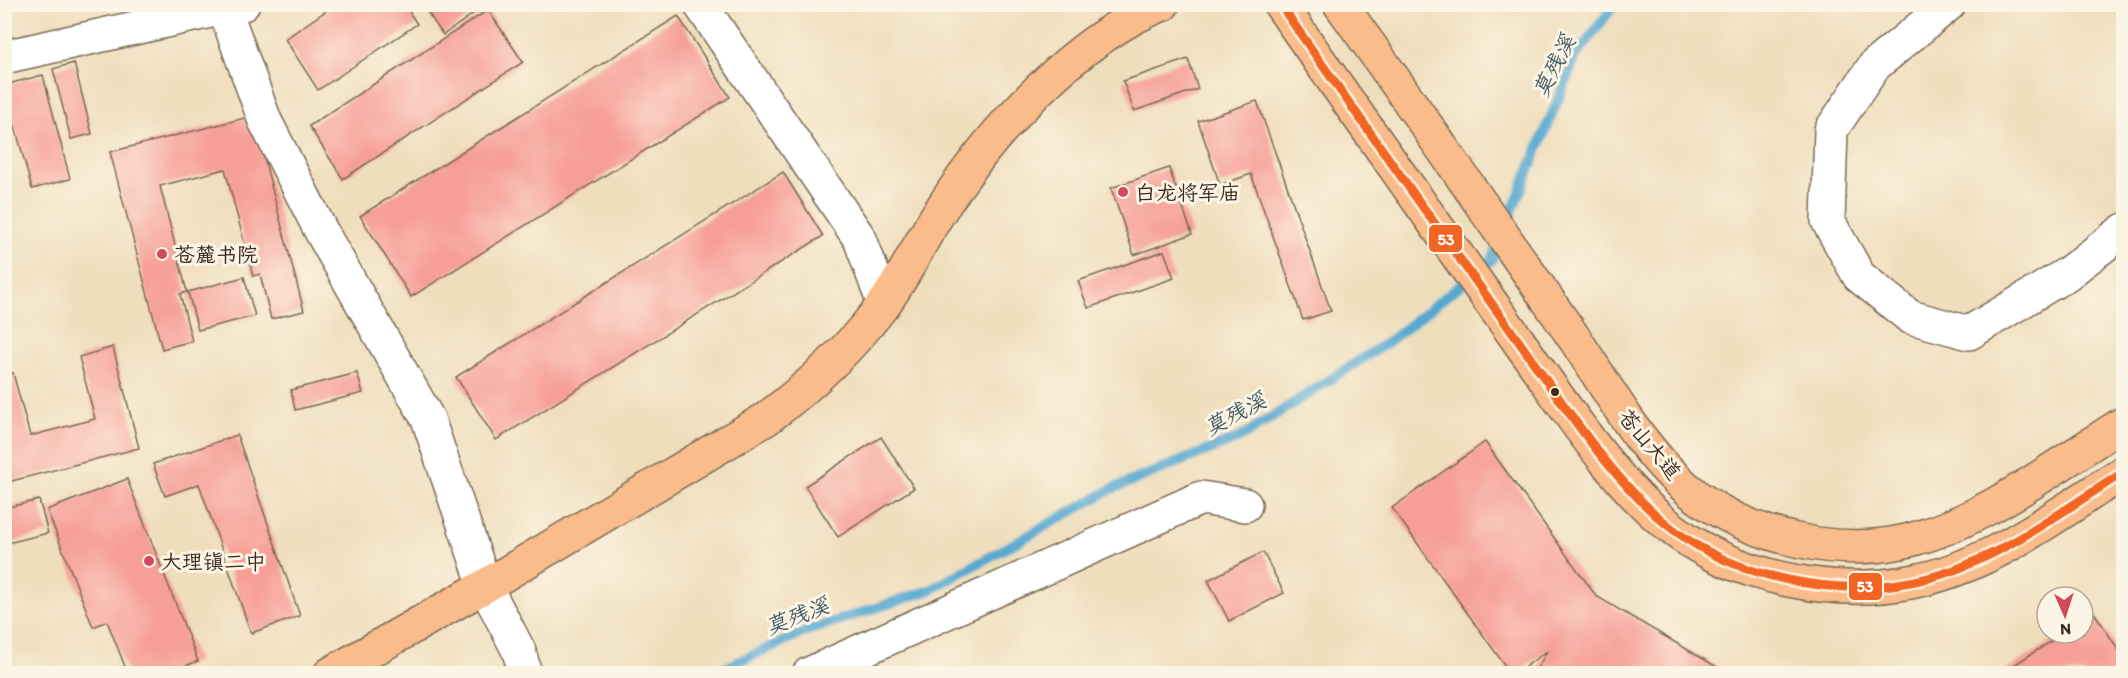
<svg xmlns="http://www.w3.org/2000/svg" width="2128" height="678" font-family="Itim,'LXGW WenKai TC',sans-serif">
	<rect width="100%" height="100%" fill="#fcf5e5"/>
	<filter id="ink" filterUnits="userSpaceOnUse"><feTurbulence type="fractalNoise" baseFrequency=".0167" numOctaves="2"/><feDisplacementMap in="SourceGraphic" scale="12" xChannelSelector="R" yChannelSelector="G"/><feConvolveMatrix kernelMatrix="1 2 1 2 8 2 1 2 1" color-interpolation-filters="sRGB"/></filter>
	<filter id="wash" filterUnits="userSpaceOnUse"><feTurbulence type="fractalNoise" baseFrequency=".008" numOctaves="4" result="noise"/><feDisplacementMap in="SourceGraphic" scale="24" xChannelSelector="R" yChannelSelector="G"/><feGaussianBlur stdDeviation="1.35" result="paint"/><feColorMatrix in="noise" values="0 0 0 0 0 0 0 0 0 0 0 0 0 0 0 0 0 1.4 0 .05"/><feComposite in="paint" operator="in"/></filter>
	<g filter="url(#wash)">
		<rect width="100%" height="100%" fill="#efdebc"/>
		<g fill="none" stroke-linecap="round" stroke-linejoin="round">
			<polyline stroke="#54a8d0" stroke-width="10" points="711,674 809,630 930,590 1112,489 1241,437 1388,342 1492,260 1576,56 1615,4"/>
		</g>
		<g id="blocks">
			<g fill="#f69f96">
				<polygon points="336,4 404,4 417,24 318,90 285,39"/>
				<polygon points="422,4 487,4 443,35"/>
				<polygon points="488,10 523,62 343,179 309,126"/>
				<polygon points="678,16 730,97 411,297 360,216"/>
				<polygon points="1188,59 1198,89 1134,111 1123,81"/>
				<polygon points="74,63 92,134 71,139 53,69"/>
				<polygon points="43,75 70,179 32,189 15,126 4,128 4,85"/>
				<polygon points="1257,101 1331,311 1303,320 1251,174 1220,185 1198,121"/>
				<polygon points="253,116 304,311 271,319 260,274 253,276 225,169 160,186 187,292 180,294 192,341 162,349 110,152"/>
				<polygon points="1169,168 1192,234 1134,255 1111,188"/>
				<polygon points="783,172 823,236 496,440 456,377"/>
				<polygon points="1164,251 1174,278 1088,308 1078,281"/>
				<polygon points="244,277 255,316 198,330 188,292"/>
				<polygon points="113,347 139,448 4,483 4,375 13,373 30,436 95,419 79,357"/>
				<polygon points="357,373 363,393 295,410 291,390"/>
				<polygon points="237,435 300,616 251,633 199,484 165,496 153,464"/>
				<polygon points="881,437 914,488 838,537 805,486"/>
				<polygon points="1485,442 1596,596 1729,674 1534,674 1547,651 1515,674 1511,674 1392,508"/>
				<polygon points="127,479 198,661 165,674 128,674 107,621 93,627 47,510"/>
				<polygon points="39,500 48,533 4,544 4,508"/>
				<polygon points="1263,552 1284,593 1229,621 1208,580"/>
				<polygon points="2095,614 2124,658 2124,674 2000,674 2064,633 2083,633 2083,621"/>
			</g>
		</g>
	</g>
	<g filter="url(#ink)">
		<use href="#blocks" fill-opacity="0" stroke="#7a6955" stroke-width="1.5"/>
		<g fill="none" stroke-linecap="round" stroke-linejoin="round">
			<g stroke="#7a6955" stroke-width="36">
				<g id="minor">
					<polyline points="700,4 860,239 884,304"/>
					<polyline points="1949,4 1875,65 1831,130 1828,221 1859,276 1910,317 1969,333 2067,274 2124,230"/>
					<polyline points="225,10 265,121 321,231 428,419 485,586 519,651 525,674"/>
					<polyline points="4,57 243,4"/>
					<polyline points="809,674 1201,498 1245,505"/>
				</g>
			</g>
			<g stroke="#7a6955" stroke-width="36">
				<g id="major">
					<path d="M1280,4C1358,117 1438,228 1517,339C1560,399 1615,486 1674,530C1737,578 1833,597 1910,582C1989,568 2057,514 2124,472"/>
					<path d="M1340,4C1419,113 1494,223 1570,332C1609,388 1643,457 1699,498C1756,538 1838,557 1906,541C1984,522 2056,465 2124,423"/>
					<path d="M330,674L485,586L766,419C810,386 850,349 883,305C906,275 921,239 942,208C992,131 1076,38 1163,4"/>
				</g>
			</g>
			<use href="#minor" stroke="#fff" stroke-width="33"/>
			<use href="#major" stroke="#f9bc8a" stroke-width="33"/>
			<g stroke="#fcf5e5" stroke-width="14">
				<path id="bus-1" d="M1280,4C1358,117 1438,228 1517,339C1560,399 1615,486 1674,530C1737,578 1833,597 1910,582C1989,568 2057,514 2124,472"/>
			</g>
			<use href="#bus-1" stroke="#f26522" stroke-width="9"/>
		</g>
	</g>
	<g fill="#d1495b" stroke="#fcf5e5" stroke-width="2">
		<circle cx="1123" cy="192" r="6"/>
		<circle cx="162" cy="254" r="6"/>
		<circle cx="149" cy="561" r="6"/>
	</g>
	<circle fill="#3b2a1e" stroke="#fcf5e5" stroke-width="2" cx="1555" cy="392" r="5"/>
	<g text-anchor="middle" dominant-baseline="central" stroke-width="6" stroke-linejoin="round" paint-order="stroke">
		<g font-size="21" fill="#3b2a1e" stroke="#fcf5e5" text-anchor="start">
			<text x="1135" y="192">白龙将军庙</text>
			<text x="174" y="254">苍麓书院</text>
			<text x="161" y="561">大理镇二中</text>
		</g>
		<g font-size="21" fill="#3b2a1e" stroke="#fcf5e5">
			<text transform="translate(1650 444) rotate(50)">苍山大道</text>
		</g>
		<g font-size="22" font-style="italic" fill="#455c65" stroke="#fcf5e5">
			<text transform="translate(1554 66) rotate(-63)">莫残溪</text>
			<text transform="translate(1235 414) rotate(-28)">莫残溪</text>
			<text transform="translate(797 616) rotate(-21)">莫残溪</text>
		</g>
	</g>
	<g stroke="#fcf5e5" stroke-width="2">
		<rect x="1428" y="224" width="35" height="29" rx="6" fill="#f26522"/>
		<rect x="1848" y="572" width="35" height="29" rx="6" fill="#f26522"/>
	</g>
	<g font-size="16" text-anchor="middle" font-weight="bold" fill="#fff">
		<text x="1446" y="245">53</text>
		<text x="1865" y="592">53</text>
	</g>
	<rect width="2128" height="678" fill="none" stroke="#fcf5e5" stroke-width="24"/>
	<g transform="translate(2065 615) rotate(177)"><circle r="28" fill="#fcf5e5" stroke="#afa495" stroke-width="1.5"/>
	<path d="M0-4.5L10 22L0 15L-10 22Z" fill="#d1495b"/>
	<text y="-9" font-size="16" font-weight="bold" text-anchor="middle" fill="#3b2a1e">N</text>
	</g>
</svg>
